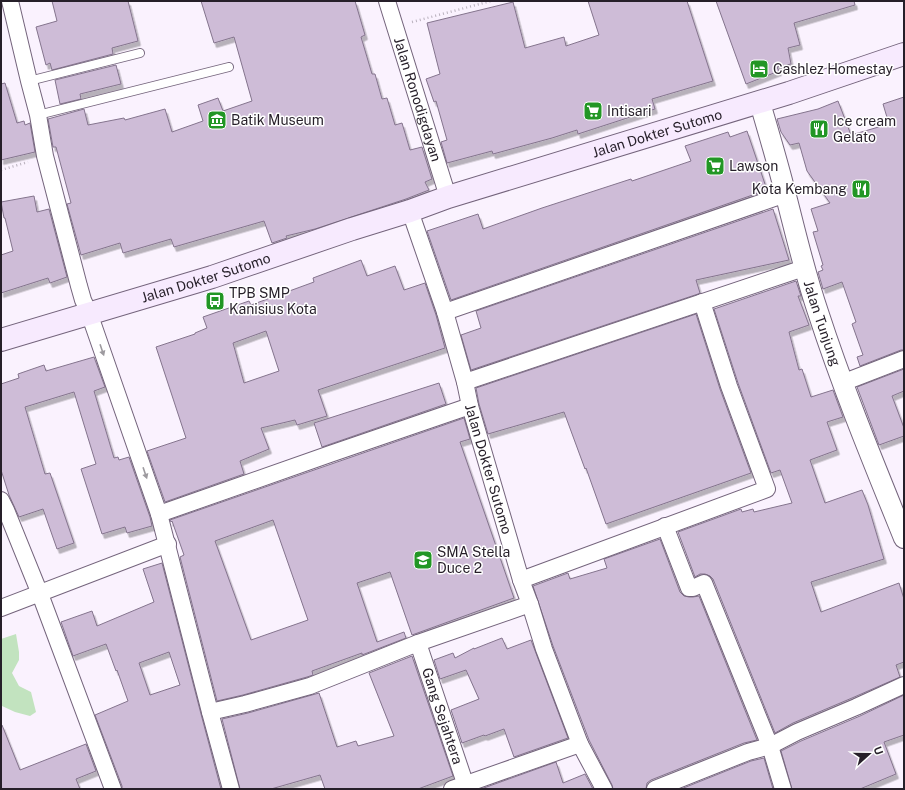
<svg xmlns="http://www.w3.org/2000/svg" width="905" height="790" font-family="'Public Sans',sans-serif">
	<defs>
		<filter id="shadow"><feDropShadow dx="2.5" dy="4.5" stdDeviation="0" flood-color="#0004"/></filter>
	</defs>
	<rect width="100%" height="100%" fill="#faf2fe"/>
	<polygon fill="#c2e3bf" points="16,634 19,652 19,660 12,673 19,686 31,692 36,712 30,716 15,712 2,706 1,703 1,639"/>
	<g fill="#cebcd7" stroke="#84748d" fill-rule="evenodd" filter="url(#shadow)">
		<polygon points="52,1 128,1 138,41 112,48 113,54 52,70 50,63 46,65 36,27 57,21"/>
		<polygon points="201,1 355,1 365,35 361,37 372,74 375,74 382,99 387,98 395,125 402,123 410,150 422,147 432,179 425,182 429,190 406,199 315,229 286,236 287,238 272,243 264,221 174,247 171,239 123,253 120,243 81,255 67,204 71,203 56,147 53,147 48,119 84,109 88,125 124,118 125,120 165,109 172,132 203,121 198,105 218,98 223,111 252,101 234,37 214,43"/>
		<polygon points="588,1 687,1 713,81 652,99 655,109 578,134 577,130 552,138 493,154 492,151 447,163 441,142 447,140 436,101 434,102 426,79 440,74 427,23 513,2 525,48 564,37 566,46 599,35"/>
		<polygon points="716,1 854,1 855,5 794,23 800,45 788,48 791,64 777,67 779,71 746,84"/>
		<polygon points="116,65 121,84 80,94 81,99 60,104 55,80"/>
		<polygon points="5,83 17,123 24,121 25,125 30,123 35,152 1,160 1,84"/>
		<polygon points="904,97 904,350 901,350 860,366 857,357 863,355 852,324 856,322 842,282 823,289 818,272 823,270 821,266 823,265 813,232 818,231 811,209 830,203 807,171 799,143 790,145 781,132 777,119 818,109 838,101 851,135 889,124 883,104"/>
		<polygon points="747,131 767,190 451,300 427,231 478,214 483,229 542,208 631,179 632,181 691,161 685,146 728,132 730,137"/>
		<polygon points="34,196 37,212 49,209 67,277 50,283 48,278 1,293 1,255 13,251 5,218 4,218 1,202"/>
		<polygon points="773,209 789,260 696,280 700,293 698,294 471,370 461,335 481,328 476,311"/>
		<path d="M361,260L367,276L395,266L404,290L425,283L436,315L445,348L318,390L327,416L297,425L295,420L261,428L269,449L240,461L244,474L165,502L147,451L186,438L156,347L195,334V333L207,328L203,317L249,301L251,305L314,282L313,278ZM266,331L279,371L244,383L233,343Z"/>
		<polygon points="796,281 801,296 798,296 809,325 789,332 799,370 802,369 811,397 833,390 843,417 827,422 837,450 810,460 825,503 862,490 868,505 884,559 811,582 821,612 899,583 904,599 904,662 896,665 900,677 852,698 793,723 775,733 713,579 710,576 705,574 700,574 695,577 678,532 741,509 742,512 753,509 754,512 792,503 780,470 771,473 738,383 714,309"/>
		<polygon points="696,314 720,389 751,473 606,524 586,468 585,469 564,412 488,434 479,404 476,388"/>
		<polygon points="94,357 105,387 94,391 114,458 118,457 119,460 129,457 150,517 152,526 127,533 125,527 102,534 81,469 96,464 74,392 25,407 45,474 50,473 74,543 57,549 43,509 19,517 9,495 1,470 1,384 19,378 18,374 44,365 46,371"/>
		<polygon points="904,369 904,391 892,396 904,428 904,436 879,445 857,387"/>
		<polygon points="439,383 446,404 322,447 314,423"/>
		<path d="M464,418L470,439L460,442L514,598L412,635L390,572L357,583L377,642L404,632L406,638L362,655V653L312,671L313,675L307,677L243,695L217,701L180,557L184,555L172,521L171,522L170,520ZM273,520L308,620L251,640L215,541Z"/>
		<polygon points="660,539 680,592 684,596 689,597 693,597 699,596 757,740 744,743 651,780 647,783 646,789 613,789 612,785 589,740 553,646 533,586 568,573 570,579 607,568 604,559"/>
		<path d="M162,563L201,714L221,789H122V786L95,715L128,701L117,670L116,671L106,644L73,656L61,622L92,611L97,626L154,602L143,569ZM169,652L180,685L150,695L139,663Z"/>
		<polygon points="502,638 507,649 531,640 568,738 514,757 504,729 485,736 484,735 462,743 451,710 479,699 466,670 440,679 434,660 453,653 455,658 474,648 474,649"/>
		<polygon points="412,656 453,776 418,789 325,789 320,775 271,789 240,789 222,719 248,713 319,693 337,747 356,741 358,746 394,736 369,673"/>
		<polygon points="904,695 904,735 884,742 896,774 860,789 792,789 781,751 801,741 860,716"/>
		<polygon points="1,725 2,725 20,770 86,744 96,771 76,779 80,789 1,789"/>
		<polygon points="764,758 773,789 681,789 751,761"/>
		<polygon points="556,762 563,783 585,774 593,789 481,789"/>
	</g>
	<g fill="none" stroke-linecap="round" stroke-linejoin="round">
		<g stroke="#74647c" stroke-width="10">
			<g id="service">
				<polyline points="29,81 140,53"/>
				<polyline points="38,115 229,67"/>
			</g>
		</g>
		<g stroke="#74647c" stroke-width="18">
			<g id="minor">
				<polyline points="10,1 29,81 38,115 45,156 79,286 83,300 89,313 159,514 210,712 231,789"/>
				<path id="s1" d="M387,1L448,197"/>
				<path id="s2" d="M410,211L445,312L465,382L470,406L521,580L530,604L544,649L580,744L604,789"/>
				<polyline points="445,312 786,194"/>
				<polyline points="465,382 804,268"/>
				<polyline points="842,383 904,359"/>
				<polyline points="1,500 6,510 40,594 113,789"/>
				<polyline points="159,514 330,454 470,406"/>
				<polyline points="665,526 689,588 693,588 704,583 770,746 783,789"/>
				<polyline points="521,580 767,489 729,386 702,302"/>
				<polyline points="1,608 168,544"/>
				<path id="s3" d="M418,643L467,789"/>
				<polyline points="210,712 245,704 310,686 418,643 530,604"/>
				<polyline points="452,789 580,744"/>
				<polyline points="655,789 748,752 770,746 797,732 856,707 904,685"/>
			</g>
		</g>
		<g stroke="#74647c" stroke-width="22">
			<g id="tertiary">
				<path id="s4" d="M760,103C769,134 778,164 786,196C796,235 805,274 818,312C843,389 874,464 904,538"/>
			</g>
		</g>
		<g stroke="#74647c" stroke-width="24">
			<g id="secondary">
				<path id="s5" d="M1,340L212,277L352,229L410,211L448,197L789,93L904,54"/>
			</g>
		</g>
		<g stroke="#b9b1bd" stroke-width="2.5" stroke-dasharray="1 3" stroke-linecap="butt">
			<polyline points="412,22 491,1"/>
			<polyline points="1,170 28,162"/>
		</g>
		<use href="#service" stroke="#fff" stroke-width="8"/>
		<use href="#minor" stroke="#fff" stroke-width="16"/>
		<use href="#tertiary" stroke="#fff" stroke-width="20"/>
		<use href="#secondary" stroke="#f7eafe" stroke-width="22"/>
	</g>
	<defs><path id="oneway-solid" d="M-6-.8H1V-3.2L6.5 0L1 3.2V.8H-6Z"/></defs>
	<g fill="#9d9a9f">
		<use href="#oneway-solid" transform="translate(102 350) rotate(71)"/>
		<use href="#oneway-solid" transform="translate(145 473) rotate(71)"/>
	</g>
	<defs>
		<g id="hotel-square" transform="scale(1)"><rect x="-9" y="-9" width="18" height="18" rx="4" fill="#229625" stroke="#fff"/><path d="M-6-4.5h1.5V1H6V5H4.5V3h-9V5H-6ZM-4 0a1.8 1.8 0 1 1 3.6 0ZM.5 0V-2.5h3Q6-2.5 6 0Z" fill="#fff"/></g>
		<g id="supermarket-square" transform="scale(1)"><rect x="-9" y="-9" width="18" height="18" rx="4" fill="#229625" stroke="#fff"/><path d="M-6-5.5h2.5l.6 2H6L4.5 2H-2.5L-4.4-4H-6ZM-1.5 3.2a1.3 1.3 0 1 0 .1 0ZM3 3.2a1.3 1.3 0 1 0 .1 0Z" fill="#fff"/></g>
		<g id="museum-square" transform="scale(1)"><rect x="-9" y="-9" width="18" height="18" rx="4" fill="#229625" stroke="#fff"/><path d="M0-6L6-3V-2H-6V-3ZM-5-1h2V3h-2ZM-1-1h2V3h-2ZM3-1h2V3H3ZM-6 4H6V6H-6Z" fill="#fff"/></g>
		<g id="restaurant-square" transform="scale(1)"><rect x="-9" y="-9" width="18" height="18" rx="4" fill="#229625" stroke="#fff"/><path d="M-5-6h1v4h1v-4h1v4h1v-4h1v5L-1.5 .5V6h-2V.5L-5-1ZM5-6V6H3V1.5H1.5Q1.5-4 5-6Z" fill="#fff"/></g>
		<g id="bus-square" transform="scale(1)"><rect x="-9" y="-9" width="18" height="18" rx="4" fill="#229625" stroke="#fff"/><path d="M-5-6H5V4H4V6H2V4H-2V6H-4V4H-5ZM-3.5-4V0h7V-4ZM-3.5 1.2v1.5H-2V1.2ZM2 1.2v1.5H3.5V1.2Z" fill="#fff"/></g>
		<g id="school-square" transform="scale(1)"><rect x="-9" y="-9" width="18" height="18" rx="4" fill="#229625" stroke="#fff"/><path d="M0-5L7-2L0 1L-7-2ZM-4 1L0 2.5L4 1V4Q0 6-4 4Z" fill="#fff"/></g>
	</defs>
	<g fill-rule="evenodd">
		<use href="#hotel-square" x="759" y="69"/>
		<use href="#supermarket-square" x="593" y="111"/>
		<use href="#museum-square" x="217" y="120"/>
		<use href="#restaurant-square" x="819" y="129"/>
		<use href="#supermarket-square" x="715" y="166"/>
		<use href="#restaurant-square" x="861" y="189"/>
		<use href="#bus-square" x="215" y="301"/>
		<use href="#school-square" x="423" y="560"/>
	</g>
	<g text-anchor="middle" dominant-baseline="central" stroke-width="3" stroke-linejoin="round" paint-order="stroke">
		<g font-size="14" fill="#261f29" stroke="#fff" text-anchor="start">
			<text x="773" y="69">Cashlez Homestay</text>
			<text x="607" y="111">Intisari</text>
			<text x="231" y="120">Batik Museum</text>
			<text x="833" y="121">Ice cream<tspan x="833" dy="16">Gelato</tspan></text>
			<text x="729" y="166">Lawson</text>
			<text x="847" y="189" text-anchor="end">Kota Kembang</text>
			<text x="229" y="293">TPB SMP<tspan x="229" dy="16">Kanisius Kota</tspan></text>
			<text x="437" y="552">SMA Stella<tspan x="437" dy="16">Duce 2</tspan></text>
		</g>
		<g font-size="14" fill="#261f29" stroke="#fff">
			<text stroke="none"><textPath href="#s1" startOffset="103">Jalan Ronodigdayan</textPath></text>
			<text stroke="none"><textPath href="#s5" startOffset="688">Jalan Dokter Sutomo</textPath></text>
			<text stroke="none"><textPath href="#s5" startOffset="214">Jalan Dokter Sutomo</textPath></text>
			<text stroke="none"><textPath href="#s4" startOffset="229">Jalan Tunjung</textPath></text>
			<text stroke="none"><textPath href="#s2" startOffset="270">Jalan Dokter Sutomo</textPath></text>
			<text stroke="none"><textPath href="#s3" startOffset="77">Gang Sejahtera</textPath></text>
		</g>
	</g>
	<rect width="905" height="790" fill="none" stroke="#261f29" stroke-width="4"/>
	<g transform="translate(869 754) rotate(69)" stroke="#ffffff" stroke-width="3" paint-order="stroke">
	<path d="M0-3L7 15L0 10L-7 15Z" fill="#261f29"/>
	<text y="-6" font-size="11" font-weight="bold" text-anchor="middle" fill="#261f29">U</text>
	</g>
</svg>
